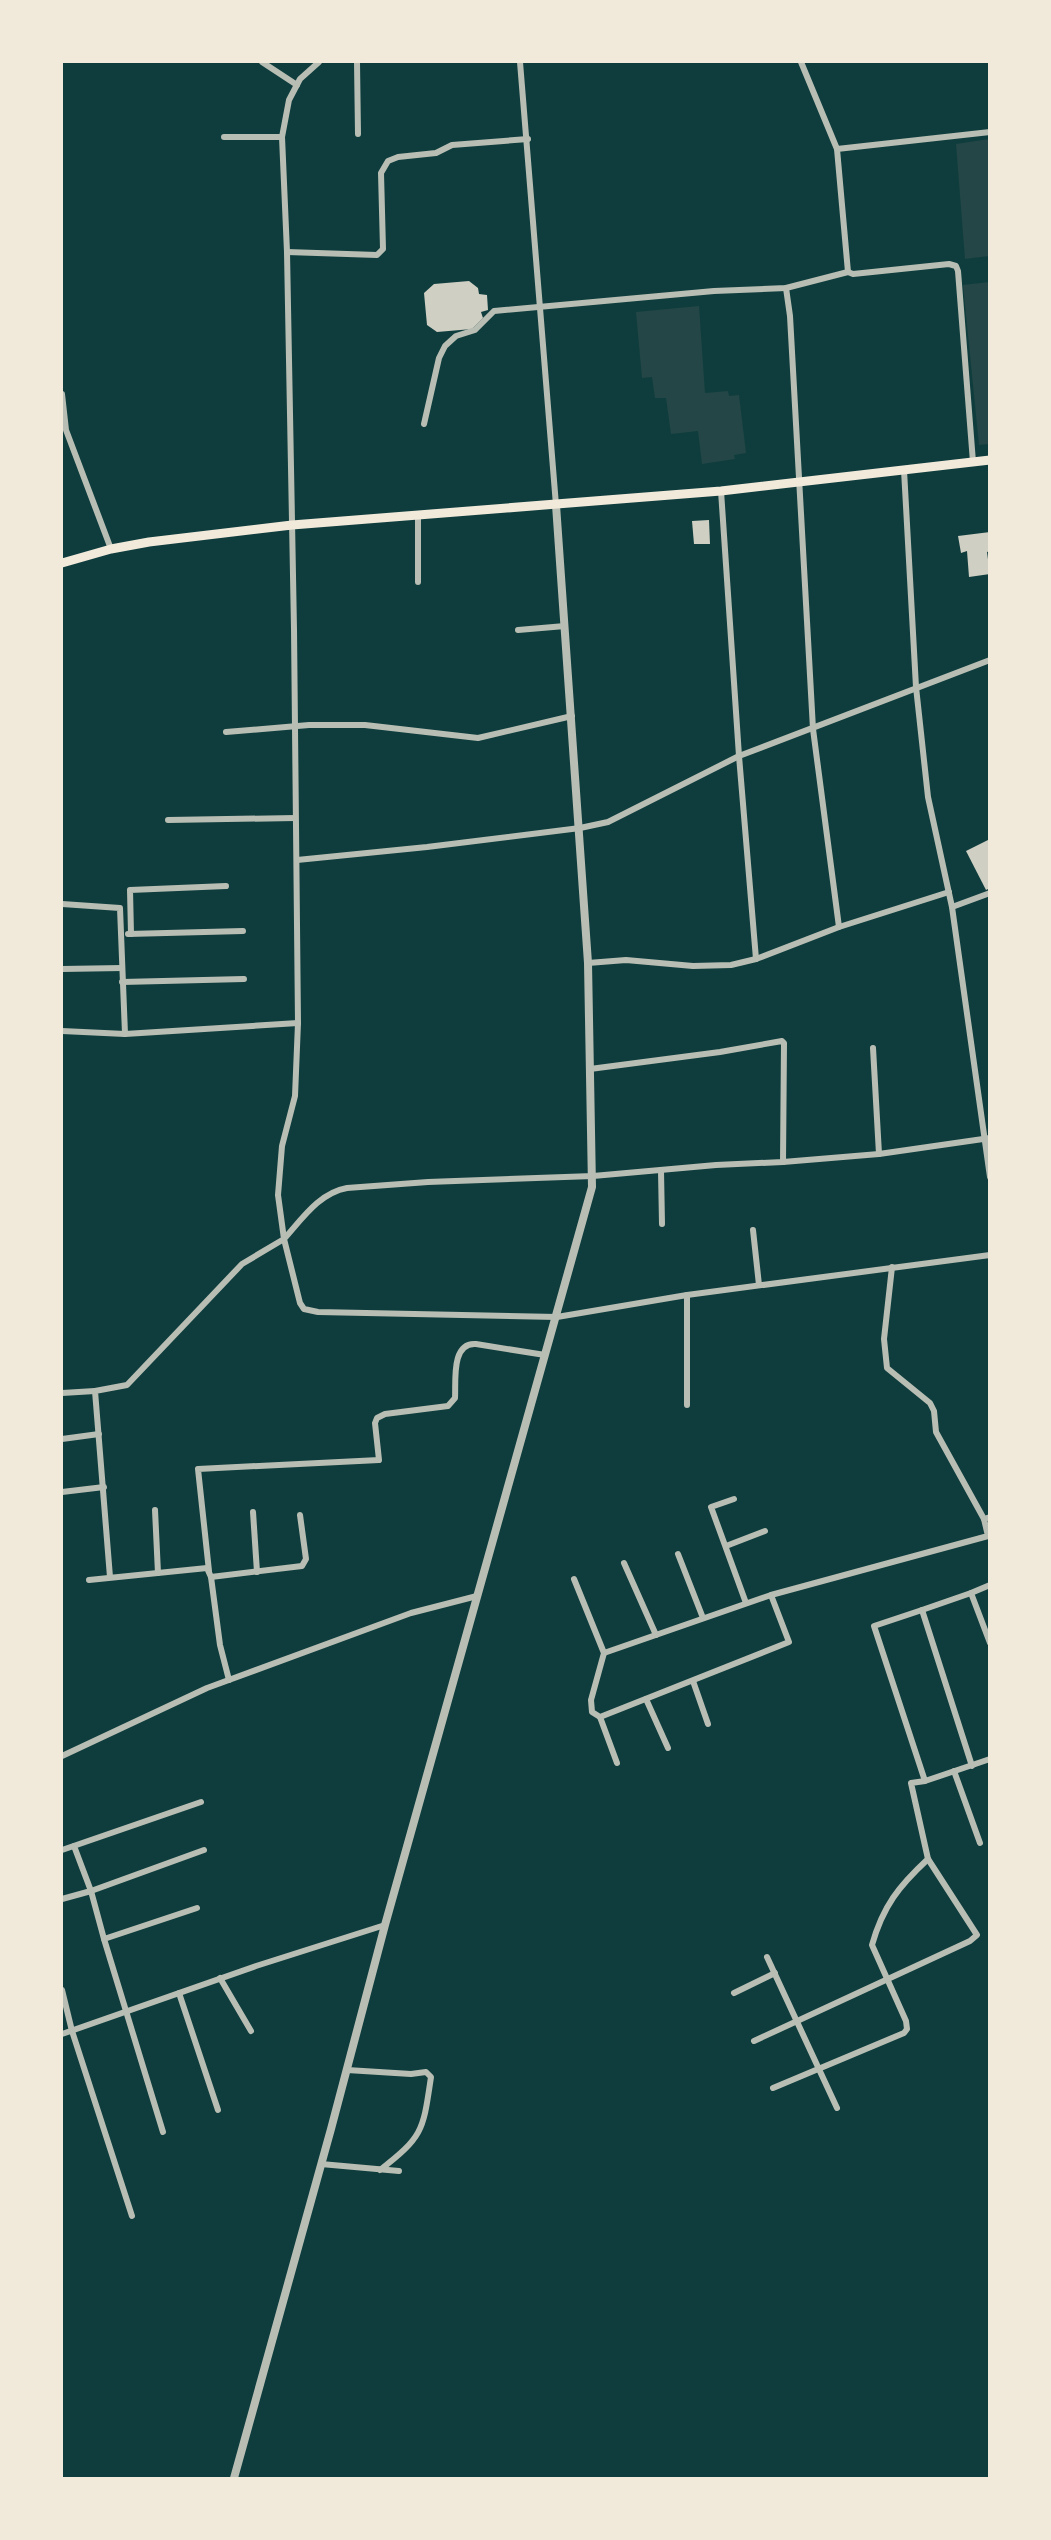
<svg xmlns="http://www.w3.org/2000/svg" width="1051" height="2540" font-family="'Exo 2',sans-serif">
	<rect width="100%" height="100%" fill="#0f3d3e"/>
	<g fill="#244646">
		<polygon points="989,139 989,256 965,259 956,144"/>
		<polygon points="989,282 989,444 979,445 963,285"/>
		<polygon points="699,306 705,393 728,391 729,396 739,395 746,453 734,455 735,459 702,464 698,431 671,434 666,398 655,398 652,377 642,378 636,312"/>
	</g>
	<g fill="#cfcfc3">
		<polygon points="469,281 478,288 479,294 487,295 488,310 481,312 483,318 472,329 437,332 427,325 424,293 434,284"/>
		<polygon points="709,520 710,544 694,544 692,521"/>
		<polygon points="990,532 990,551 987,552 990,574 969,577 967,551 961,553 958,536"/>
		<polygon points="990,839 990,888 986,890 966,851"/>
	</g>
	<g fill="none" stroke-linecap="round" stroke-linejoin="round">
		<g stroke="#b8beb3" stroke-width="6">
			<polyline points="262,62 297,85"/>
			<polyline points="357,62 358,134"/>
			<polyline points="520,62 556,505"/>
			<polyline points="801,62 837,149 848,272"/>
			<polyline points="224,137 282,137"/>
			<polyline points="837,149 990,132"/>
			<polyline points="287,252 377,255 383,249 381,173 388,161 398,157 436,153 452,145 528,139"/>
			<polyline points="786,288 790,316 813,729 839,927"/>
			<polyline points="62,394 66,430 111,549"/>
			<polyline points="424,424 439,358 445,346 456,336 475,330 494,311 714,291 786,288 848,272 853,274 949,264 956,266 958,271 973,462"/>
			<polyline points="904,470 916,687 928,797 952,907 990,1177"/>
			<polyline points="721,491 739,756 756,959"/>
			<polyline points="418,514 418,582"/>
			<polyline points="518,630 565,626"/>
			<polyline points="226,732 309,725 365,725 478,738 572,716"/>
			<polyline points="168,820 295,818"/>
			<polyline points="297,860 427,847 580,828 608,822 739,756 990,660"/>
			<polyline points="62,904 120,908 125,1034"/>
			<polyline points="952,907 990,893"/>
			<polyline points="128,934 243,931"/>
			<polyline points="131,934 130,890 226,886"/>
			<polyline points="588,963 626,960 693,966 731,965 756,959 839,927 949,892"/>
			<polyline points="62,969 122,968"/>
			<polyline points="122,982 244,979"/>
			<polyline points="62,1031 125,1034 298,1023"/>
			<polyline points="873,1048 879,1154"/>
			<polyline points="590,1069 720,1052 782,1041 784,1043 783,1162"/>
			<path d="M990,1138L879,1154L783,1162L716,1165L593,1176L428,1182L347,1188C319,1193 302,1219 284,1239L300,1303L304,1309L318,1312L557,1317L687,1295L990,1255"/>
			<polyline points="661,1171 662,1224"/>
			<polyline points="753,1230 759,1285"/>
			<polyline points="892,1267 884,1339 887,1368 930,1403 934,1411 936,1432 984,1519 990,1517"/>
			<polyline points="62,1393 95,1391"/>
			<polyline points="687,1405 687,1295"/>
			<polyline points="62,1439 99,1434"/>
			<polyline points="62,1492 104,1487"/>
			<polyline points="734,1499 711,1507 746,1603"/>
			<polyline points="155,1510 158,1573"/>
			<polyline points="253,1512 257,1572"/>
			<polyline points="726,1546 765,1531"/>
			<polyline points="678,1554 703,1618"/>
			<polyline points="624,1563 656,1635"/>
			<path d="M209,1571L198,1469L379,1460L375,1423L377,1418L385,1414L448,1406L455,1398C456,1381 451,1342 476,1344L545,1355"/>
			<polyline points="110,1577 95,1391 127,1385 242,1264 284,1239 278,1195 282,1146 295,1096 298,1023 294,629 287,252 282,137 289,100 300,79 319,62"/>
			<polyline points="211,1577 302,1566 306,1559 300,1515"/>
			<polyline points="574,1579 604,1653 591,1700 592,1712 600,1717 789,1642 771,1595"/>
			<polyline points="89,1580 207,1568 211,1577 220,1645 229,1680"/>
			<polyline points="971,1593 990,1585"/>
			<polyline points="922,1610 971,1593 990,1643"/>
			<polyline points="604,1653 771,1595 988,1536 984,1519"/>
			<polyline points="693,1681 708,1724"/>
			<polyline points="646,1699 668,1748"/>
			<polyline points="600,1717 617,1763"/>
			<polyline points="62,1756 207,1688 411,1613 477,1596"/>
			<polyline points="972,1766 922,1610 874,1626 925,1781 990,1759"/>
			<polyline points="954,1771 980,1843"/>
			<polyline points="74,1846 91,1891 104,1939"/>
			<polyline points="62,1850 201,1802"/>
			<polyline points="62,1899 91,1891 204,1850"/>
			<polyline points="767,1957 837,2108"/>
			<polyline points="220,1978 251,2031"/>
			<polyline points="62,1990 72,2031 132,2216"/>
			<polyline points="179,1993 218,2110"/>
			<polyline points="734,1993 775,1973"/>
			<polyline points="62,2034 256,1966 385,1925"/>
			<polyline points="754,2041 970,1941 977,1935 928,1859 911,1783 925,1781"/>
			<path d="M347,2070L411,2074L426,2072L431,2077C423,2130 424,2136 380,2170"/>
			<path d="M773,2088L904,2033L907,2029L906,2021L872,1945C883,1906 899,1886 928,1859"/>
			<polyline points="163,2132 104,1939 197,1908"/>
			<polyline points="321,2164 399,2171"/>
		</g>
		<polyline stroke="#b8beb3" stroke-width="8" points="234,2478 331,2129 385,1925 592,1187 588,963 556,505"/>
		<polyline stroke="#f1e9da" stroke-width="9" points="62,563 111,549 149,542 292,525 721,491 990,460"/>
	</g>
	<rect width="1051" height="2540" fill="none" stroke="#f1e9da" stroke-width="126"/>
</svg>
